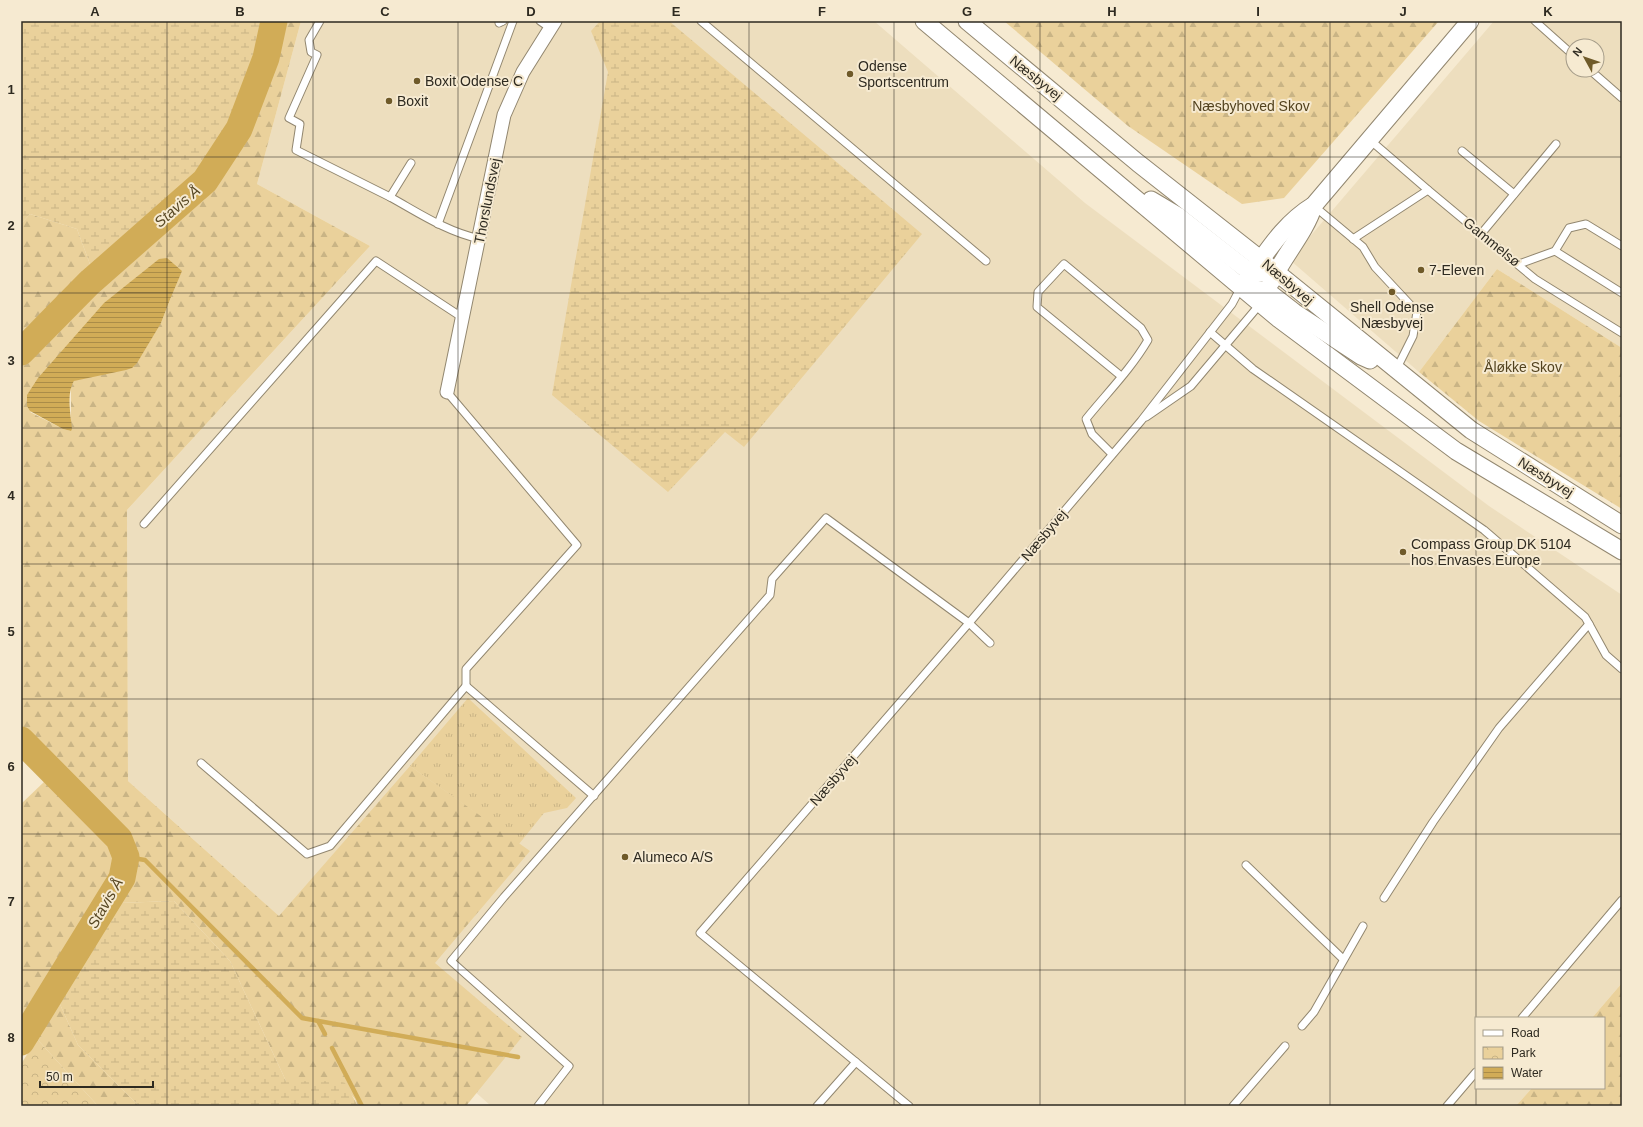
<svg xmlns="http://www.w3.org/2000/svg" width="1643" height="1127" font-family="Helvetica,sans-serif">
	<defs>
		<pattern id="grass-tufts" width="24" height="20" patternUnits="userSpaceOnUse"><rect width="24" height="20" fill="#ead19b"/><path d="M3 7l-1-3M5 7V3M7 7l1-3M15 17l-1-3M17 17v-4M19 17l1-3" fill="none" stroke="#c9b485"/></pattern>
		<pattern id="forest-firs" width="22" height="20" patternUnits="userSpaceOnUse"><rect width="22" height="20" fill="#ead19b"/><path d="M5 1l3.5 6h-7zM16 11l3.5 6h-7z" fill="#c9b485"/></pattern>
		<pattern id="wetland-marsh" width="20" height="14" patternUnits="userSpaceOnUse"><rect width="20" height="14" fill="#ead19b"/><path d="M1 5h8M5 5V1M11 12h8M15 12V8" fill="none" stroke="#c9b485"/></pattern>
		<pattern id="park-crowns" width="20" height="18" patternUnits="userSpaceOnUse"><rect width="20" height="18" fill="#ead19b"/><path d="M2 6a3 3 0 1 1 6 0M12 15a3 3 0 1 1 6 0" fill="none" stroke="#c9b485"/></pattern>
		<pattern id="water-rules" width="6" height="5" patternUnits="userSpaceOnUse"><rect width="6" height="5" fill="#d1ac57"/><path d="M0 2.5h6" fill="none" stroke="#aa8c48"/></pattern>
	</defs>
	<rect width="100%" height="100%" fill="#f6ead1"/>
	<g fill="#eddebe" fill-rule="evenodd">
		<polygon points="301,21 874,21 1085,203 1489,506 1622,595 1622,983 1592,1018 1476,1018 1476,1088 1532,1088 1516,1106 491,1106 128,781 127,510 370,246 257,184"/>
		<path d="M1494,21H1622V348L1497,269L1419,372L1290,260ZM1573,46H1597V70H1573Z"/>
	</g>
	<polygon fill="url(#grass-tufts)" points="468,698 576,798 567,808 544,813 519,844 410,766"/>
	<g fill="url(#forest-firs)" fill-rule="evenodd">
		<path d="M286,21H301L257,184L370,246L127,510L128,781L279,916L410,766L530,851L435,963L522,1037L466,1106H358L355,1099L340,1081H286L230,961L174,901L117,903L136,864L138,850L78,784L21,732V364L111,274L204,200L226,168L273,66ZM171,297L161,323L74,381L71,386V431L63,429L30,412Z"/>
		<polygon points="1004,21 1439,21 1284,198 1242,204 1128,126"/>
		<polygon points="30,214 77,229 91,267 21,332 21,224"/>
		<polygon points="1497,269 1622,348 1622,509 1479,421 1419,372"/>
		<polygon points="45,781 108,837 116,854 117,864 114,873 21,1016 21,804"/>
		<polygon points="1622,983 1622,1106 1516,1106 1532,1088 1604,1088 1604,1018 1592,1018"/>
		<polygon points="59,1002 78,1045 138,1105 144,1106 98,1106 37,1039"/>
	</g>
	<g fill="url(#wetland-marsh)">
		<polygon points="21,21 264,21 262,38 243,91 219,144 190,182 91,267 77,229 30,214 21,224"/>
		<polygon points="600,21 669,21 922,234 744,447 725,432 668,492 552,395 608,72 591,31"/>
		<polygon points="174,901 230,961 286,1081 340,1081 345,1083 358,1106 138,1105 78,1045 59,1002 117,903"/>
	</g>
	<polygon fill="url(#park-crowns)" points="37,1039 98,1106 21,1106 21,1064"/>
	<path fill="url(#water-rules)" d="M167,258L182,271L171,297L161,323L137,363L132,368L126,370L74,381C66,394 71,415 72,429L71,431L63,429L30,411L27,406V395L38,378L104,303L159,259Z"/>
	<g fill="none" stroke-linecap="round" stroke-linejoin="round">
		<g stroke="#d1ac57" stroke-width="4.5">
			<polyline points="126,857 145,860 302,1018 518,1057"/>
			<polyline points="318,1021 325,1034"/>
			<polyline points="332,1048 362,1106"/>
		</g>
		<g stroke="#d1ac57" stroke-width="27">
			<polyline points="21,352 89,283 205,181 239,129 266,58 274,21"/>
			<polyline points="21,740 119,839 126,857 122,878 21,1042"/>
		</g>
		<g stroke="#928770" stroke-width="9">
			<g id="service">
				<polyline points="320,21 309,40 311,52 317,55 289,118 300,124 296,150 390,197"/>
				<polyline points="540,21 550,28"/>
				<polyline points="701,21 986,261"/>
				<polyline points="1535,21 1573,55"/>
				<polyline points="499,23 503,21"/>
				<polyline points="1590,70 1622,98"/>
				<polyline points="1370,140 1428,190 1535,279 1622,333"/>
				<polyline points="1462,151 1514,194"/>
				<path d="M411,163L390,197C419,213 447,232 480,239"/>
				<polyline points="1314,206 1363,247 1375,267 1417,312 1413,336 1396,370"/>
				<polyline points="438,224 513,21"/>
				<polyline points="1481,234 1556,144"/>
				<polyline points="1353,239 1428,190"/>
				<polyline points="1555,251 1622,293"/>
				<polyline points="1519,264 1555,251 1569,228 1586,224 1622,246"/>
				<polyline points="1210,332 1253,369 1484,530 1585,617 1589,624"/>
				<polyline points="447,392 577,545 466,669 466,686"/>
				<polyline points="1146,417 1191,386 1261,303"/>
				<path d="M1112,454L1092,434L1086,419C1107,393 1131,369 1148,340L1141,328L1064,264L1038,292L1037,307L1121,376"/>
				<polyline points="144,524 376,261 463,318"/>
				<polyline points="201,763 307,854 330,846 466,686 594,796"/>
				<polyline points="1246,865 1343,959"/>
				<polyline points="1384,898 1433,822 1499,728 1589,624 1606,655 1622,669"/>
				<polyline points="1522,1018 1622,900"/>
				<polyline points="1302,1026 1314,1012 1363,926"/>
				<polyline points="538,1106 569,1066 451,961 504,897 770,595 772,579 826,518 969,623 990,643"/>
				<polyline points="817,1106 856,1062"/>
				<polyline points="909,1106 700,933 969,623 1141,421 1232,304 1241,287"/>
				<polyline points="1233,1106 1285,1046"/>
				<polyline points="1447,1106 1476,1072"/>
			</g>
		</g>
		<g stroke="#928770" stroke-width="15">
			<polyline id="minor" points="447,392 504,115 523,72 555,21"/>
		</g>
		<g stroke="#928770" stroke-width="19">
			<g id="tertiary">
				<polyline points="924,21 1279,319 1456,451 1622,551"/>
				<polyline points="967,21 1138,163 1260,259 1471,430 1622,525"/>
				<polyline points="1151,200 1178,216 1251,273 1263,273"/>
				<path d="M1271,282C1284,255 1305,233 1314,205"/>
				<path d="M1242,286C1264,257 1281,225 1314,205L1470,21"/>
				<polyline points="1244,287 1267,291 1294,312 1361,356 1370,360"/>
			</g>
		</g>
		<use href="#service" stroke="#fff" stroke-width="7"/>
		<use href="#minor" stroke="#fff" stroke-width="13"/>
		<use href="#tertiary" stroke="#fff" stroke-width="17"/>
	</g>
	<path fill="none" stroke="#2e2a20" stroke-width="1" stroke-opacity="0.55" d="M167,21V1106M313,21V1106M458,21V1106M603,21V1106M749,21V1106M894,21V1106M1040,21V1106M1185,21V1106M1330,21V1106M1476,21V1106M21,157H1622M21,293H1622M21,428H1622M21,564H1622M21,699H1622M21,834H1622M21,970H1622"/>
	<g fill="#6f5a29" stroke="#f6ead1" stroke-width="1.5">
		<circle cx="850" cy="74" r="4"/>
		<circle cx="417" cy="81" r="4"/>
		<circle cx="389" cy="101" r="4"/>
		<circle cx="1421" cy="270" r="4"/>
		<circle cx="1392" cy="292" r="4"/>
		<circle cx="1403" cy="552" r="4"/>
		<circle cx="625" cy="857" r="4"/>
	</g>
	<g text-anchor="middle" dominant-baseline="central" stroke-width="4" stroke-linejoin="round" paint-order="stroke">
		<g font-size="14" fill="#2e2a20" stroke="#f6ead1" text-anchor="start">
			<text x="858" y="66">Odense<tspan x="858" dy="16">Sportscentrum</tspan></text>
			<text x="425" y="81">Boxit Odense C</text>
			<text x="397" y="101">Boxit</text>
			<text x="1429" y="270">7-Eleven</text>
			<text x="1392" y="307" text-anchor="middle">Shell Odense<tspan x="1392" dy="16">Næsbyvej</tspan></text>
			<text x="1411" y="544">Compass Group DK 5104<tspan x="1411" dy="16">hos Envases Europe</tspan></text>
			<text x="633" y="857">Alumeco A/S</text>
		</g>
		<g font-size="14" fill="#2e2a20" stroke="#f6ead1">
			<text transform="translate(1036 78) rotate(39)">Næsbyvej</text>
			<text transform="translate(487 201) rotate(-79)">Thorslundsvej</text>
			<text transform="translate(1492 242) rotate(39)">Gammelsø</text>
			<text transform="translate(1288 282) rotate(40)">Næsbyvej</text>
			<text transform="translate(1546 477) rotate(32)">Næsbyvej</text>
			<text transform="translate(1044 535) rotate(-50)">Næsbyvej</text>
			<text transform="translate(833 780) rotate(-49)">Næsbyvej</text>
		</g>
		<g font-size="14" fill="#52421e" stroke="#f6ead1">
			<text x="1251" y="106">Næsbyhoved Skov</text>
			<text x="1523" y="367">Åløkke Skov</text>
		</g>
		<g font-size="15" font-style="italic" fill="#574723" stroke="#f6ead1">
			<text transform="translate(177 206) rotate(-41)">Stavis Å</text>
			<text transform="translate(105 903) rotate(-60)">Stavis Å</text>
		</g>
	</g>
	<rect width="1643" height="1127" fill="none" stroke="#f6ead1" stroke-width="44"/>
	<rect x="1475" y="1017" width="130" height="72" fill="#f6ead1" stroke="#a69d8a"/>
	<rect x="1483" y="1030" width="20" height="6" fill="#ffffff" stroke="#a69d8a"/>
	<text x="1511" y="1037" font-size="12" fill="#2e2a20">Road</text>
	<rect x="1483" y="1047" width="20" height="12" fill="url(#park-crowns)" stroke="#a69d8a"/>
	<text x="1511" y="1057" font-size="12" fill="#2e2a20">Park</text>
	<rect x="1483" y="1067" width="20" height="12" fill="url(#water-rules)" stroke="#a69d8a"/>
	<text x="1511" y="1077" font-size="12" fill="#2e2a20">Water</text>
	<g transform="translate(1585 58) rotate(310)"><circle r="19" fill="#f6ead1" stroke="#a69d8a"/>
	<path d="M0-3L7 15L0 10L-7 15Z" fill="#6f5a29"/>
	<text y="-6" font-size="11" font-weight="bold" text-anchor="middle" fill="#2e2a20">N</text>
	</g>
	<path d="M40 1081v6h113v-6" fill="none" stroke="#2e2a20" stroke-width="2"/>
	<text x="46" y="1081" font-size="12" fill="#2e2a20" stroke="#f6ead1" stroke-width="3" paint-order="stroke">50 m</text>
	<rect x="22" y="22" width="1599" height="1083" fill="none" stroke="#2e2a20" stroke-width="1.5"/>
	<g font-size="13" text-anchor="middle" font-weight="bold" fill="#2e2a20">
		<text x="95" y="16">A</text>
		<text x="240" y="16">B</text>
		<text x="385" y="16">C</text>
		<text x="531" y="16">D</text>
		<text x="676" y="16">E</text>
		<text x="822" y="16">F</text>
		<text x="967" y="16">G</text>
		<text x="1112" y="16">H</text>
		<text x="1258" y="16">I</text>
		<text x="1403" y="16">J</text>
		<text x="1548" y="16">K</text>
		<text x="11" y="94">1</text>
		<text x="11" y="230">2</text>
		<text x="11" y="365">3</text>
		<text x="11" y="500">4</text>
		<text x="11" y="636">5</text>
		<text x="11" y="771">6</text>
		<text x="11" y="906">7</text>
		<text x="11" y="1042">8</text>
	</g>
</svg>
